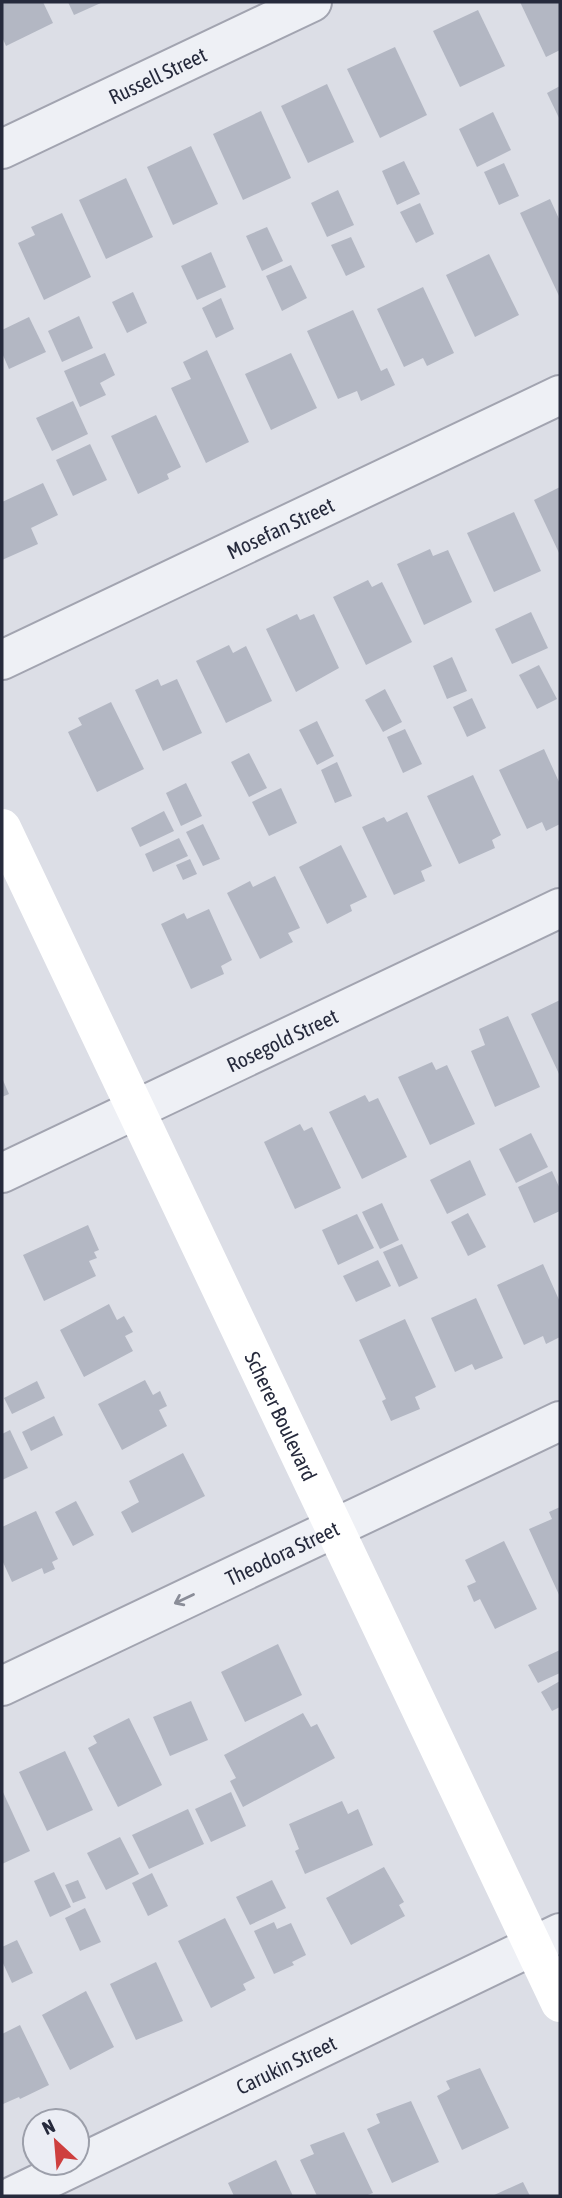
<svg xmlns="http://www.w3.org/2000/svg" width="562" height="2198" font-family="'Asap Condensed',sans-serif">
	<rect width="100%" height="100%" fill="#dcdee6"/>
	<g fill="#b3b7c3">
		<polygon points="2,2 43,2 53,23 6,46 2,37"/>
		<polygon points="68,2 103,2 74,15"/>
		<polygon points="520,2 560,2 560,50 546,57"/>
		<polygon points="478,10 505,66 460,87 433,31"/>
		<polygon points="395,47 427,115 380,138 347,69"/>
		<polygon points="327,84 354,142 308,163 281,106"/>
		<polygon points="560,86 560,120 547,93"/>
		<polygon points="261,111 291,178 243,200 213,134"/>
		<polygon points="493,112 511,150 477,167 459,129"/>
		<polygon points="191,146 218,204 173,225 147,167"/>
		<polygon points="404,161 420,194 397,205 382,171"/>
		<polygon points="504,163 519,196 499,205 484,172"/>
		<polygon points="126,178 153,237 106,259 79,200"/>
		<polygon points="338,190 354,225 327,237 311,203"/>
		<polygon points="550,199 560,221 560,298 520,213"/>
		<polygon points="420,203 434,234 416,243 400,212"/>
		<polygon points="62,213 91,277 44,300 18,243 35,235 31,227"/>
		<polygon points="267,227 283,261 262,271 246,236"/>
		<polygon points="351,237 365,267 346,276 331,245"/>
		<polygon points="211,252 226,287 197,300 181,266"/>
		<polygon points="489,254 519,315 475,337 446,275"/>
		<polygon points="291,265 307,298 282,311 266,276"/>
		<polygon points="423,287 454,353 427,366 423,358 404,367 377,309"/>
		<polygon points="133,292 147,323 127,333 112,302"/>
		<polygon points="221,298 234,329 216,338 202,308"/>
		<polygon points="353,310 381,371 387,368 395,385 361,401 357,391 338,399 307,331"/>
		<polygon points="79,316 93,348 62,362 48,331"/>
		<polygon points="29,317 46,352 9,369 2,353 2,330"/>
		<polygon points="207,350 249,442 206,463 171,388 191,379 183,362"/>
		<polygon points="105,353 115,375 100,383 106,395 80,407 64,371"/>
		<polygon points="291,353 317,408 271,430 245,374"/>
		<polygon points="73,401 88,434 52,451 36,418"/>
		<polygon points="156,415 181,467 167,474 169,479 138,494 111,436"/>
		<polygon points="90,444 107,480 73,496 56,460"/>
		<polygon points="43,483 58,515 31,528 38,544 2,560 2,502"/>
		<polygon points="560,487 560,555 534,500"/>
		<polygon points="514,512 541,571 494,592 467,533"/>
		<polygon points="430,549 433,556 448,550 472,602 424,625 397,564"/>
		<polygon points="368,580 372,587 382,582 412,642 366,665 333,597"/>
		<polygon points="531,612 548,648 512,664 495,629"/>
		<polygon points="297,614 300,620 314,614 339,668 296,692 266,629"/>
		<polygon points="229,645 233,653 246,646 272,701 226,723 196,661"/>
		<polygon points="452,657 467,691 447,699 433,666"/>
		<polygon points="539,665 557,699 537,709 519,675"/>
		<polygon points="158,679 161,686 177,679 202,733 163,751 135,690"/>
		<polygon points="385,689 402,722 383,732 365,700"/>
		<polygon points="472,698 486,728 467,737 453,707"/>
		<polygon points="111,702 144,769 97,792 68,732 82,725 78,718"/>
		<polygon points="317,721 334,756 317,765 299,730"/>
		<polygon points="405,729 422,764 403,773 387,737"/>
		<polygon points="544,749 560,784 560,824 546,831 542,822 527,829 499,770"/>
		<polygon points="249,753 267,788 249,797 231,762"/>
		<polygon points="337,762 352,796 335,803 321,770"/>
		<polygon points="473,775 501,835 492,840 495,848 459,864 427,796"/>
		<polygon points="186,783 202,816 181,826 166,793"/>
		<polygon points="281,788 297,823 269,836 252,802"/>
		<polygon points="164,811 174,831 140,847 131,828"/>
		<polygon points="407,812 432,866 421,871 425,881 394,895 362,827 384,817 387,822"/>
		<polygon points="203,824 220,859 203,866 186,832"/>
		<polygon points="179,838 188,856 153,872 145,854"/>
		<polygon points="341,845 367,897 350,905 352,911 327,924 299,867"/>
		<polygon points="190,859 197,874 183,880 176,865"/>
		<polygon points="275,876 300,928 288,933 293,942 260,959 227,893 250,881 253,887"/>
		<polygon points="209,909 232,960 221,966 224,974 191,989 161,924 184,913 187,919"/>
		<polygon points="560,1000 560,1076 531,1014"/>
		<polygon points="508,1016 540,1087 495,1107 471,1051 485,1045 479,1029"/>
		<polygon points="432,1062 436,1070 447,1065 475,1124 430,1145 398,1077"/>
		<polygon points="2,1078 9,1094 2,1097"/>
		<polygon points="365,1095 369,1102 378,1098 407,1157 362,1179 329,1112"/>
		<polygon points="300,1124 304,1131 312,1127 341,1188 295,1209 264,1142"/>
		<polygon points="531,1133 548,1167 516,1183 499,1149"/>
		<polygon points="470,1160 486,1195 447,1214 430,1180"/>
		<polygon points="552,1171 560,1189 560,1211 534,1223 518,1187"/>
		<polygon points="382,1203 399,1240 380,1249 362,1212"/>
		<polygon points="468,1213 486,1247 468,1256 451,1222"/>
		<polygon points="357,1214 374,1248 338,1265 322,1230"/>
		<polygon points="88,1225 99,1250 94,1252 97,1258 89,1261 96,1276 44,1301 23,1255"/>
		<polygon points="402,1244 418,1278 399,1287 383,1252"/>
		<polygon points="378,1260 391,1286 356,1302 343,1276"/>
		<polygon points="543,1264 560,1302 560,1337 546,1344 543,1336 524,1345 497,1285"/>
		<polygon points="476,1298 503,1358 475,1370 472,1364 455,1372 431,1318"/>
		<polygon points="109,1304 117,1320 124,1316 133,1332 125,1336 133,1351 84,1377 60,1330"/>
		<polygon points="405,1319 436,1387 415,1397 420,1409 391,1421 382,1401 386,1399 359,1340"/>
		<polygon points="145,1380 153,1395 160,1391 167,1406 159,1410 167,1426 122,1450 98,1404"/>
		<polygon points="37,1381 45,1398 12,1414 4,1398"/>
		<polygon points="54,1416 63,1435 31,1451 22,1432"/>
		<polygon points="10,1430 28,1468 2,1480 2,1434"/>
		<polygon points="183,1453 205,1496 132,1533 121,1512 139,1502 129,1481"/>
		<polygon points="76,1501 94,1535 73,1546 55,1512"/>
		<polygon points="560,1507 560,1597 529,1529 552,1519 549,1512"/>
		<polygon points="36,1511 58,1559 52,1562 55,1569 44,1574 42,1568 12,1582 2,1560 2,1527"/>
		<polygon points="504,1541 537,1609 495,1629 480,1599 474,1602 467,1586 476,1582 465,1560"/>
		<polygon points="278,1644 302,1695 245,1722 221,1672"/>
		<polygon points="560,1650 560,1673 538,1683 528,1665"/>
		<polygon points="560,1681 560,1707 552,1711 541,1692"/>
		<polygon points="191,1701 208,1740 170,1756 153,1717"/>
		<polygon points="303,1713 311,1727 317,1724 335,1758 243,1807 230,1781 236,1778 224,1755"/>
		<polygon points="129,1718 162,1785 118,1807 88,1748 97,1743 93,1736"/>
		<polygon points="65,1751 93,1810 47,1831 19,1772"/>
		<polygon points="2,1790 30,1851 2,1864"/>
		<polygon points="231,1792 246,1826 211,1842 195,1809"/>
		<polygon points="342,1801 348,1814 358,1809 373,1845 305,1874 295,1851 299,1849 289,1824"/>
		<polygon points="188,1809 204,1844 149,1869 132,1835"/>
		<polygon points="120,1837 139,1874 106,1890 87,1853"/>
		<polygon points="384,1867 404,1902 399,1905 405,1916 351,1945 326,1898"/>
		<polygon points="54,1872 71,1907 50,1917 34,1881"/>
		<polygon points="152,1873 168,1906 148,1916 132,1883"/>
		<polygon points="78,1880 86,1898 73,1903 65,1885"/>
		<polygon points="272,1880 286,1908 250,1925 236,1897"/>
		<polygon points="85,1908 101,1942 80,1951 65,1918"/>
		<polygon points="225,1918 255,1978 243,1984 246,1990 211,2008 178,1941"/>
		<polygon points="274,1922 277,1929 291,1923 306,1955 292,1962 294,1965 274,1974 254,1931"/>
		<polygon points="17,1940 33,1973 12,1983 2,1961 2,1947"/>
		<polygon points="156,1962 183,2021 136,2040 110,1984"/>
		<polygon points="86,1991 114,2047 70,2070 42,2015"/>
		<polygon points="20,2025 49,2085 20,2099 19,2097 3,2104 2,2034"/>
		<polygon points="480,2068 509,2128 462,2150 437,2096 450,2089 446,2081"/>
		<polygon points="411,2101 439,2162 392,2183 367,2129 380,2123 376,2114"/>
		<polygon points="344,2132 373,2193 365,2196 317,2196 300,2160 314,2154 310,2145"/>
		<polygon points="276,2160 293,2196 234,2196 228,2183"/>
		<polygon points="523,2182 530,2196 492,2196"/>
	</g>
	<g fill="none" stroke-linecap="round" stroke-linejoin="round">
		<g stroke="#a2a4b0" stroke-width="42">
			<g id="street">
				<path id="s1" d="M2,149L312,2"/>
				<path id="s2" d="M2,660L560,395"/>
				<path id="s3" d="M2,1173L560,908"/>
				<path id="s4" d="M2,1686L560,1421"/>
				<path id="s5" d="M13,2196L560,1933"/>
			</g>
		</g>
		<use href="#street" stroke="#eef0f5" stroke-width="38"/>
		<path stroke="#fff" stroke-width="38" id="s6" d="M2,828L560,2003"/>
	</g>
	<defs><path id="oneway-shaft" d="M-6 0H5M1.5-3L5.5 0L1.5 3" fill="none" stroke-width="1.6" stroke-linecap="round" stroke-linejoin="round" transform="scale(1.75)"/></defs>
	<use stroke="#8a8d98" href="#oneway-shaft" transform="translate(184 1599) rotate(155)"/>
	<g text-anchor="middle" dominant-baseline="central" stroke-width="5" stroke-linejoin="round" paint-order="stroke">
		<g font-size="21" fill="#262a3c" stroke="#ebedf4">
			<text stroke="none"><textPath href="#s1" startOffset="172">Russell Street</textPath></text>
			<text stroke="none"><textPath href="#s2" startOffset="308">Mosefan Street</textPath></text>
			<text stroke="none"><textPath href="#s3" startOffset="310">Rosegold Street</textPath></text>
			<text stroke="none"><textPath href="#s6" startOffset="651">Scherer Boulevard</textPath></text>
			<text stroke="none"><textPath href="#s4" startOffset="310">Theodora Street</textPath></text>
			<text stroke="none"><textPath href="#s5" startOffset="303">Carukin Street</textPath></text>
		</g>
	</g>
	<rect width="562" height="2198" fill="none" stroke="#262a3c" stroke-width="7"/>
	<g transform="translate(56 2142) rotate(334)"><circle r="33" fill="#ebedf4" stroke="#9c9faa" stroke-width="2"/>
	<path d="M0-5L12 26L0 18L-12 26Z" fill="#ce3f3e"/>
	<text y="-10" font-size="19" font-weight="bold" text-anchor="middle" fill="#262a3c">N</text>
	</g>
</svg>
